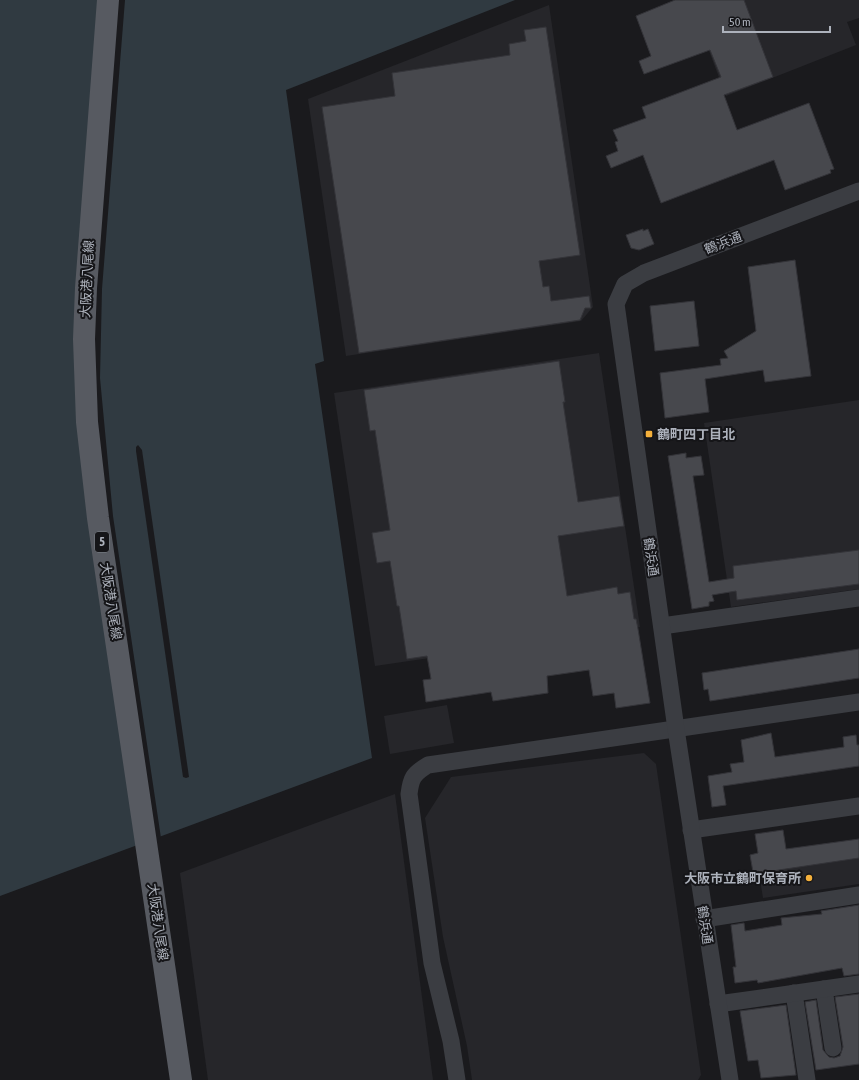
<svg xmlns="http://www.w3.org/2000/svg" width="859" height="1080" font-family="'Asap Condensed','Noto Sans JP',sans-serif">
	<rect width="100%" height="100%" fill="#1a1a1d"/>
	<g fill="#26262a">
		<polygon points="690,0 859,0 859,18 847,22 856,45 726,96"/>
		<polygon points="549,5 593,307 581,321 346,356 308,99"/>
		<polygon points="599,353 640,627 375,666 334,393"/>
		<polygon points="859,400 859,589 731,607 704,423"/>
		<polygon points="447,705 454,743 390,754 384,716"/>
		<polygon points="644,753 656,764 701,1075 698,1080 472,1080 467,1046 443,937 425,818 451,777"/>
		<polygon points="395,794 433,1080 208,1080 180,873"/>
		<polygon points="859,858 859,884 763,898 759,873"/>
	</g>
	<polygon fill="#303a41" points="0,0 515,0 286,90 324,361 315,364 372,758 0,896"/>
	<g fill="#1a1a1d">
		<polygon points="99,0 125,0 102,289 100,378 113,516 161,838 138,847 89,517"/>
		<polygon points="138,445 142,450 189,777 186,778 183,777 136,451 136,447"/>
	</g>
	<g fill="#47484d" stroke="#343439">
		<polygon points="675,0 744,0 773,77 724,95 737,130 809,103 834,169 830,170 831,173 785,190 774,160 661,203 643,155 611,168 606,156 618,151 615,142 618,141 613,130 646,118 642,107 721,77 710,50 644,74 639,61 651,56 636,16"/>
		<polygon points="546,27 580,255 539,261 543,287 549,286 551,301 589,296 591,308 585,308 580,320 359,353 322,107 395,96 392,73 510,55 509,44 526,41 524,30"/>
		<polygon points="643,229 643,231 648,229 654,244 639,250 631,248 626,235"/>
		<polygon points="795,260 811,376 765,382 763,370 705,379 709,412 665,418 660,373 721,365 720,359 728,358 724,351 756,331 748,267"/>
		<polygon points="694,301 699,346 655,351 650,306"/>
		<polygon points="559,361 565,402 563,402 578,502 619,496 624,526 558,536 567,596 617,587 618,594 630,592 634,619 636,619 638,629 650,703 616,708 614,693 593,696 589,670 547,676 548,693 493,701 491,692 426,702 423,680 431,679 427,656 407,659 399,606 397,606 390,561 377,563 372,533 390,530 375,430 370,431 364,390"/>
		<polygon points="686,453 686,458 701,456 704,475 693,476 709,582 734,578 733,566 859,550 859,584 737,600 736,591 712,595 714,601 709,602 709,606 692,609 668,456"/>
		<polygon points="859,649 859,678 710,701 708,689 704,690 702,673"/>
		<polygon points="771,733 775,757 844,747 843,737 856,735 857,745 859,745 859,766 723,786 726,805 712,807 708,776 732,772 730,764 744,762 741,740"/>
		<polygon points="783,830 786,849 859,839 859,858 759,873 759,871 753,872 750,855 758,853 755,834"/>
		<polygon points="859,905 859,974 844,976 842,968 758,983 757,980 735,983 733,967 736,967 731,925 744,923 745,931 782,925 781,918 822,914 821,911"/>
		<polygon points="859,994 859,1064 816,1070 805,1002 816,1000 823,1050 829,1057 834,1058 840,1056 843,1047 835,997"/>
		<polygon points="786,1005 796,1075 761,1078 758,1060 748,1061 740,1011"/>
	</g>
	<g fill="none" stroke-linecap="round" stroke-linejoin="round">
		<g stroke="#3b3d42" stroke-width="17">
			<polyline points="662,626 859,598"/>
			<polyline points="691,830 859,806"/>
			<polyline points="704,919 859,895"/>
			<polyline points="824,989 833,1048"/>
			<polyline points="794,993 807,1080"/>
			<polyline points="718,1004 859,984"/>
			<path d="M457,1080L451,1041L432,963L409,794C411,778 413,774 428,765L859,702"/>
			<polyline points="730,1080 676,729 616,304 625,284 644,273 859,191"/>
		</g>
		<polyline stroke="#575a61" stroke-width="22" points="108,0 86,288 84,339 87,422 98,518 181,1080"/>
	</g>
	<g fill="#f4b03b" stroke="#151518" stroke-width="1.5">
		<rect x="645" y="430" width="8" height="8" rx="2"/>
		<circle cx="809" cy="878" r="4"/>
	</g>
	<g text-anchor="middle" dominant-baseline="central" stroke-width="4" stroke-linejoin="round" paint-order="stroke">
		<rect fill="#151518" stroke="#7f838b" stroke-width="1" x="95" y="532" width="14" height="20" rx="3"/>
		<g font-size="12" font-weight="bold" fill="#adb2bc">
			<text x="102" y="542">5</text>
		</g>
		<g font-size="13" fill="#adb2bc" stroke="#151518">
			<text transform="translate(723 243) rotate(-21)">鶴浜通</text>
			<text transform="translate(87 279) rotate(-87)">大阪港八尾線</text>
			<text transform="translate(651 557) rotate(82)">鶴浜通</text>
			<text transform="translate(111 601) rotate(81)">大阪港八尾線</text>
			<text transform="translate(158 922) rotate(82)">大阪港八尾線</text>
			<text transform="translate(705 925) rotate(81)">鶴浜通</text>
		</g>
		<g font-size="13" font-weight="bold" fill="#adb2bc" stroke="#151518" text-anchor="start">
			<text x="657" y="434">鶴町四丁目北</text>
			<text x="801" y="878" text-anchor="end">大阪市立鶴町保育所</text>
		</g>
	</g>
	<path d="M723 26v6h107v-6" fill="none" stroke="#adb2bc" stroke-width="2"/>
	<text x="729" y="26" font-size="12" fill="#adb2bc" stroke="#151518" stroke-width="3" paint-order="stroke">50 m</text>
</svg>
